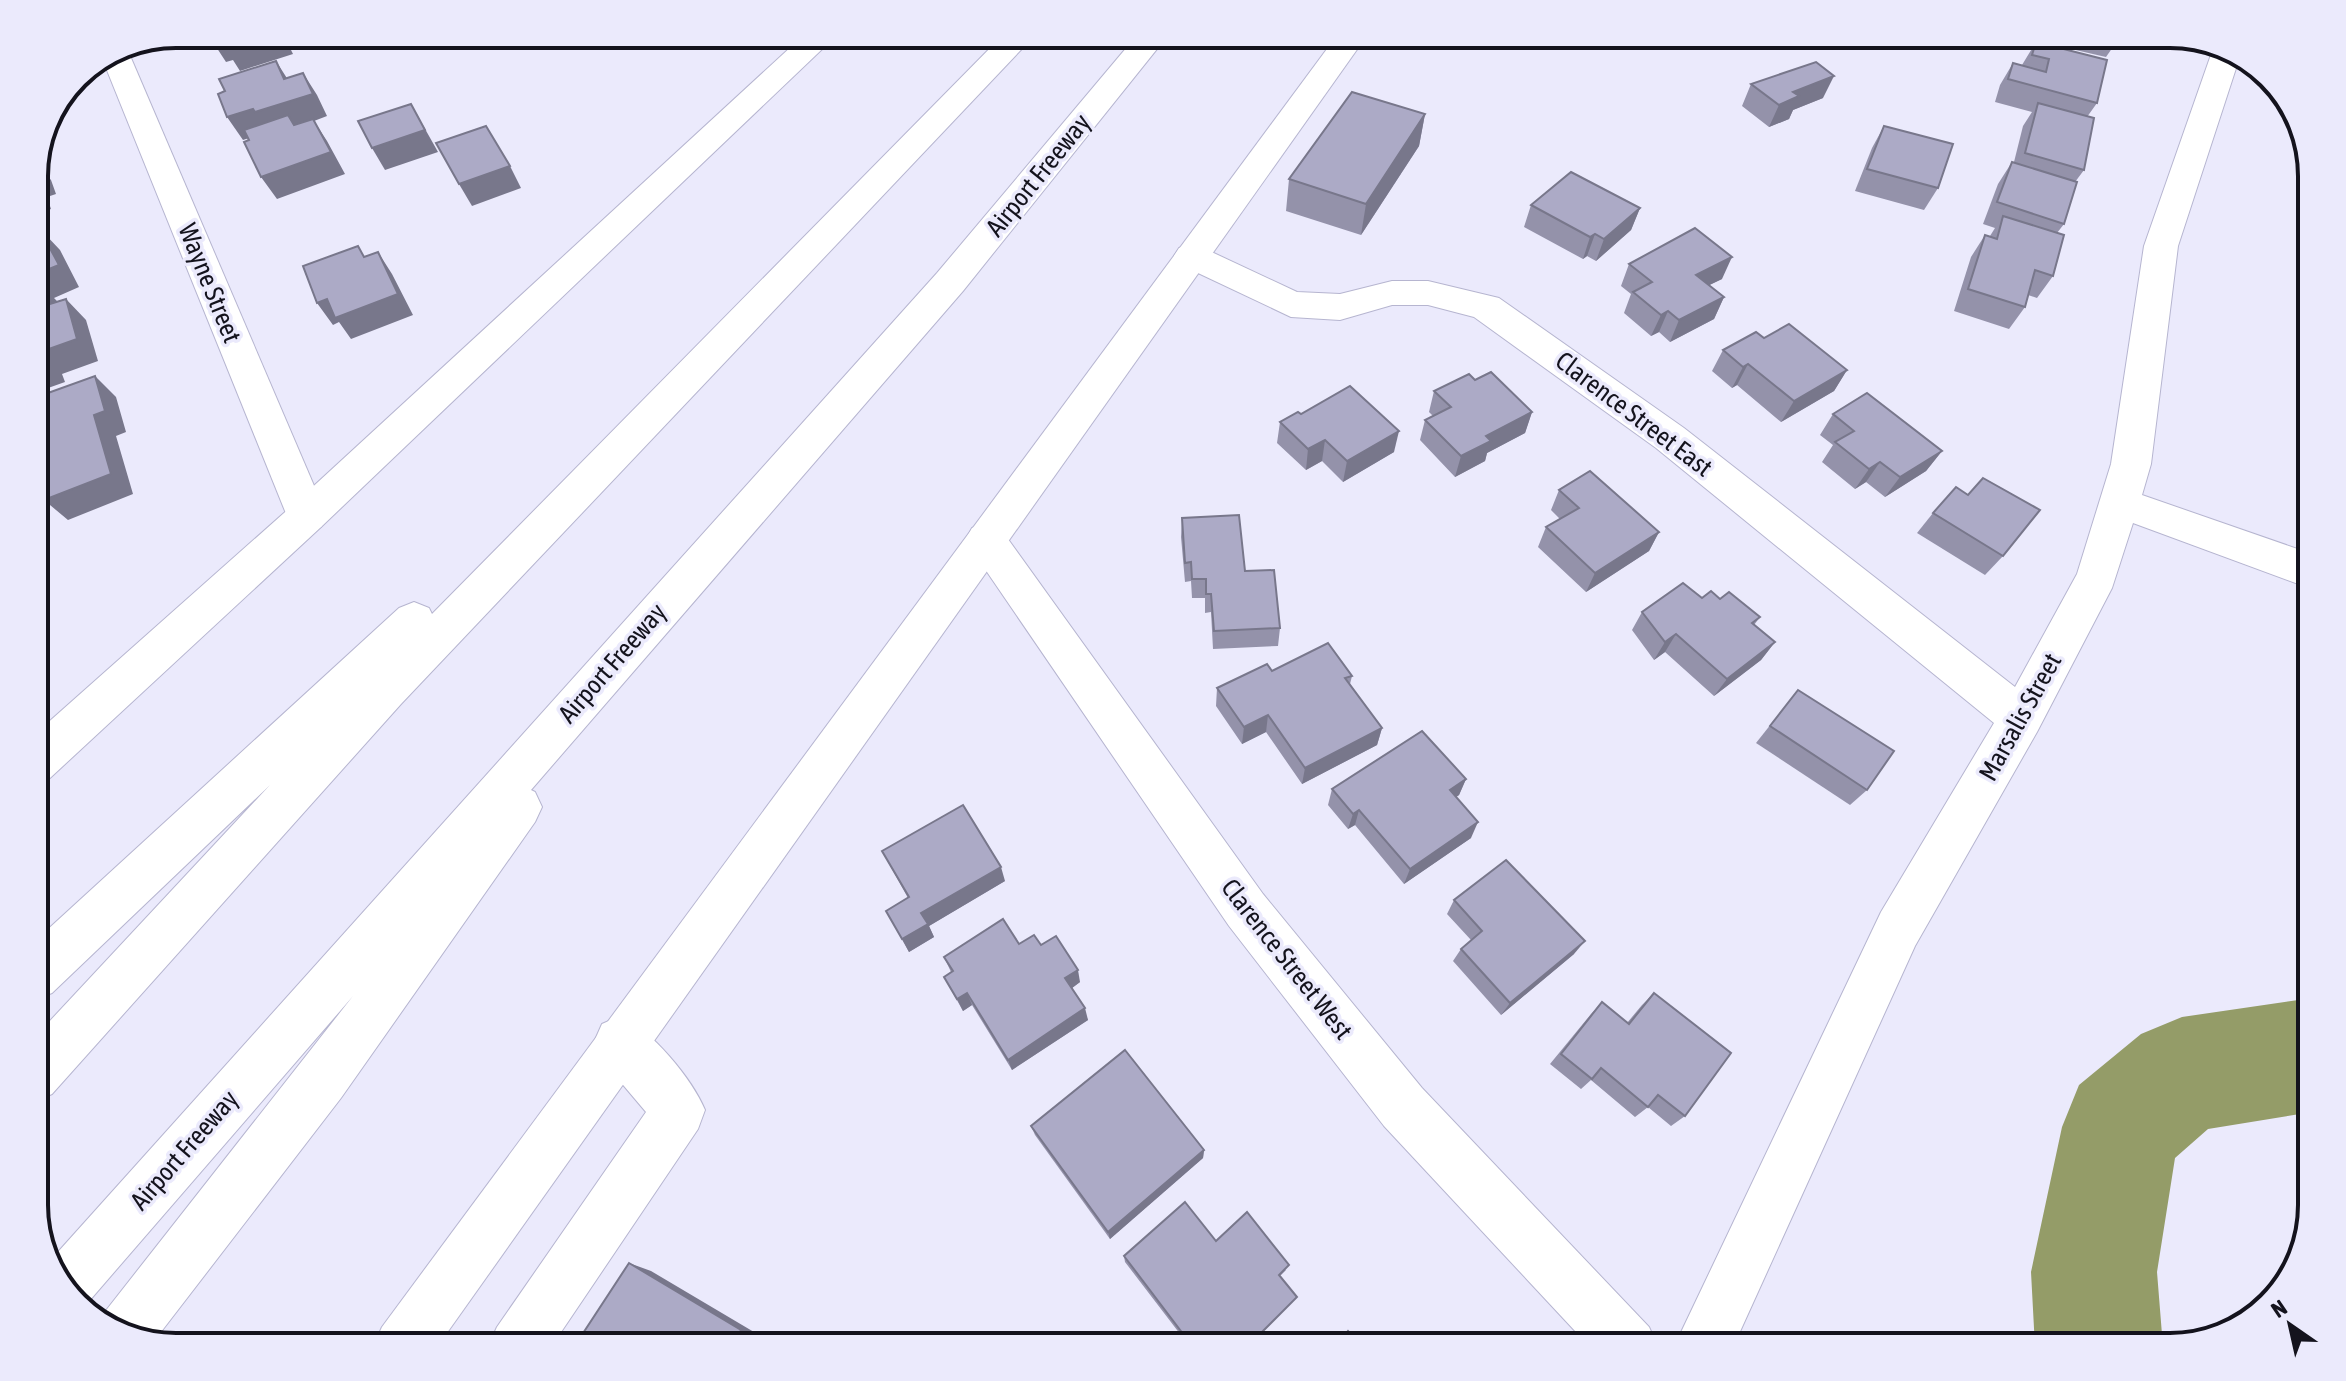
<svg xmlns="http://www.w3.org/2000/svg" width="2346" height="1381" font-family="'Asap Condensed',sans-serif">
	<rect width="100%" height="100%" fill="#ebeafc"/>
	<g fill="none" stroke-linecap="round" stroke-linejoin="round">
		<polygon fill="#949c68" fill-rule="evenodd" points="2312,998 2312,1112 2208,1129 2175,1158 2157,1272 2163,1347 2035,1347 2031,1272 2062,1127 2079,1085 2141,1034 2182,1017"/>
		<g stroke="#b6b5d0" stroke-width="2">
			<g id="minor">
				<polygon points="125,44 327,516 321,527 307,532 293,527 287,516 102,58"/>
				<polygon points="2214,46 2241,53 2178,246 2151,464 2142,495 2312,554 2312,589 2133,523 2112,588 2037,732 1915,946 1733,1347 1674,1347 1881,912 1994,723 1656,448 1474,317 1428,305 1392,305 1340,320 1291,317 1179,264 1174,256 1179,248 1191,244 1203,248 1297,292 1340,294 1392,281 1428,281 1499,298 1684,428 2015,687 2077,574 2111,464 2144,246"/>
				<polygon points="986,523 1000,528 1263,894 1422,1088 1649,1327 1658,1347 1590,1347 1384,1126 1229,926 972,550 966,539 972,528"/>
				<path d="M620,1016C651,1029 692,1079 705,1110L698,1129L551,1347H488L497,1327L646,1112L602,1060L594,1042L602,1024Z"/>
			</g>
		</g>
		<g stroke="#b6b5d0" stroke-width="2">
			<g id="major">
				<polygon points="805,34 838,34 321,527 50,778 34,784 34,735 293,505"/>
				<polygon points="1338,34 1368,34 437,1347 373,1347 382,1327"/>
			</g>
		</g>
		<g stroke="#b6b5d0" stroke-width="2">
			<g id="highway">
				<polygon points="1004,34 1036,34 401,704 52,1094 34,1102 34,1038 270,785 52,993 34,1000 34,942 399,608 414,602 429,608 432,614"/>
				<polygon points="1138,34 1169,34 963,291 531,790 535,792 542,807 535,822 341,1098 154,1341 105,1328 100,1322 104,1313 353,996 84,1307 53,1276 49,1262 937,273"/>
			</g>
		</g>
		<use href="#minor" fill="#fff" fill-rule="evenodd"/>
		<use href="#major" fill="#fff" fill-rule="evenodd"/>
		<use href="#highway" fill="#fff" fill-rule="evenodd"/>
	</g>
	<g fill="#9492aa">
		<polygon points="1694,34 1743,34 1737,46"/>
		<polygon points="2061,34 2122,34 2106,57 2058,46"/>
		<polygon points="2036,42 2097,103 2087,117 2084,170 2075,182 2064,224 2057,233 2053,276 2037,298 2028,295 2025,307 2009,329 1954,311 1971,257 1985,235 1990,236 1995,228 1983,224 1998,184 2012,162 2014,162 2023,126 2032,112 1995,102 2000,85 2013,63 2022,65"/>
		<polygon points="1751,84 1823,98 1793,110 1789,119 1769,127 1742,106"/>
		<polygon points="1425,114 1419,146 1361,235 1286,211 1289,179"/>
		<polygon points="1884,126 1938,188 1924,210 1855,191 1872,148"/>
		<polygon points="1531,205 1640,208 1631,230 1596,261 1587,256 1583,259 1524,227"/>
		<polygon points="1629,264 1722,279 1709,285 1724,297 1714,319 1670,342 1659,332 1651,336 1624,313 1631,294 1621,286"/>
		<polygon points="1764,338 1847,370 1834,391 1781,422 1737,385 1732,388 1712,371 1723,350"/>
		<polygon points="1475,380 1532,412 1525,433 1487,453 1485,461 1455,477 1420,440 1425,420 1433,416 1429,412 1434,391"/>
		<polygon points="2312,406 2312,423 2309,422 2310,408"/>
		<polygon points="1301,414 1394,452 1343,482 1322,461 1306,470 1277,443 1280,422"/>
		<polygon points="1833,414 1942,451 1926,471 1885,497 1866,482 1855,489 1822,462 1833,445 1820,435"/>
		<polygon points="2312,463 2312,531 2306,529 2311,464"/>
		<polygon points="1559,490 1659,532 1649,551 1586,592 1538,547 1546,527 1560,519 1551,510"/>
		<polygon points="1933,513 2003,556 1985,575 1917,533"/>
		<polygon points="1182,518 1245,571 1280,628 1278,646 1213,649 1211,612 1205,613 1205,598 1192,598 1191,581 1185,582 1181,537"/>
		<polygon points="1702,598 1720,599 1760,617 1754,625 1775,642 1761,660 1714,696 1665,652 1654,660 1632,630 1642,612"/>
		<polygon points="1272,671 1352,676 1350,684 1382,728 1377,745 1302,784 1266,732 1242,744 1216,706 1217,688"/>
		<polygon points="1798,690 1867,790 1850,805 1756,743"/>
		<polygon points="1466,779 1459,795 1456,797 1471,838 1404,884 1355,825 1348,829 1328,805 1332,789"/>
		<polygon points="882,851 1005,881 929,926 934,937 909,952 886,911 908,898"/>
		<polygon points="1454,900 1574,954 1501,1015 1453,961 1461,949 1471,940 1447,914"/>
		<polygon points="1019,944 1041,945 1080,982 1072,988 1088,1020 1012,1070 972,1005 963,1011 944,977 951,972 944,957"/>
		<polygon points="1654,993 1685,1116 1671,1126 1648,1107 1635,1117 1591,1080 1581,1089 1550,1064 1591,1014 1602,1002 1627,1023 1642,1005"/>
		<polygon points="1031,1126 1204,1150 1203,1158 1110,1239 1035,1135"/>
		<polygon points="1216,1241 1286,1270 1280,1276 1297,1297 1248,1347 1190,1347 1125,1262 1124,1256"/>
		<polygon points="1348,1331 1363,1347 1332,1347 1343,1334"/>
	</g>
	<g fill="#78778b">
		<polygon points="272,34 298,34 285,38 293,54 240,71 233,60 226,62 211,39 220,36"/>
		<polygon points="276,61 290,83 303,73 317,95 327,116 314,121 327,141 345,174 277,199 261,177 268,132 243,140 227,117 253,109 284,79"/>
		<polygon points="1834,76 1823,98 1793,110 1789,119 1769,127 1779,105 1793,92"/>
		<polygon points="411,104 438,152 385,170 372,148"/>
		<polygon points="1425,114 1419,146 1361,235 1366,204"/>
		<polygon points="36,163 51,180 56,194 47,197 51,209 34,215 34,168"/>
		<polygon points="510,166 521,188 472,206 459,184"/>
		<polygon points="1640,208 1631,230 1596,261 1604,239"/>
		<polygon points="34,220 42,228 43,232 60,250 79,287 54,298 68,312 34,306"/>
		<polygon points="1595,234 1587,256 1583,259 1590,237"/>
		<polygon points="378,252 392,274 413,315 351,339 339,322 333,325 317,303"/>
		<polygon points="1732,257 1722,279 1687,296 1696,275"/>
		<polygon points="1724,297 1714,319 1670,342 1679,320"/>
		<polygon points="66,299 86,320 98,361 62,374 65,382 34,393 34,364"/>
		<polygon points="1668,311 1659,332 1651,336 1661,315"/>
		<polygon points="1748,364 1737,385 1732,388 1743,367"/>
		<polygon points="1847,370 1834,391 1781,422 1794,401"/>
		<polygon points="95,376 116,397 126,432 116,436 133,494 68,520 44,500 94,415"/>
		<polygon points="1532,412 1525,433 1487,453 1485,461 1455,477 1461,456 1486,436"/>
		<polygon points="1399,431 1394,452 1343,482 1347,461"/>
		<polygon points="1325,440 1322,461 1306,470 1308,449"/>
		<polygon points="1942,451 1926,471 1885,497 1900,477"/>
		<polygon points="1880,462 1866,482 1855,489 1869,469"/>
		<polygon points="1659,532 1649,551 1586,592 1595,573"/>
		<polygon points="1676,634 1665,652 1654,660 1665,642"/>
		<polygon points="1775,642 1761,660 1714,696 1727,679"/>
		<polygon points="1268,715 1266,732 1242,744 1244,727"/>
		<polygon points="1382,728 1377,745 1302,784 1305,768"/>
		<polygon points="1466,779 1459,795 1443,806 1450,790"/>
		<polygon points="1359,810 1355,825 1348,829 1353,814"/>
		<polygon points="1478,822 1471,838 1404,884 1410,869"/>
		<polygon points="1001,867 1005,881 929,926 934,937 909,952 902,939 921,913"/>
		<polygon points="1585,941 1574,954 1501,1015 1510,1003"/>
		<polygon points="1078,970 1080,982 1068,991 1065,978"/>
		<polygon points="967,993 972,1005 963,1011 957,999"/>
		<polygon points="1085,1008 1088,1020 1012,1070 1008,1060"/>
		<polygon points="1204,1150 1203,1158 1110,1239 1108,1232"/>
		<polygon points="629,1263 651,1271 759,1335 753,1347 731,1347"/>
	</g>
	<g fill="#acaac6" stroke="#78778b" stroke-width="2">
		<polygon points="208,34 272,34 225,49 220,36 211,39"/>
		<polygon points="2036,42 2107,60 2097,103 2008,79 2013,63 2046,72 2049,59 2032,55"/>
		<polygon points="276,61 284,79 303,73 313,94 255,112 253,109 227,117 218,94 225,91 219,79"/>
		<polygon points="1816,62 1834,76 1793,92 1799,96 1779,105 1751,84"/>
		<polygon points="1352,92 1425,114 1366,204 1289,179"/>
		<polygon points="2038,103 2094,118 2084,170 2025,153"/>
		<polygon points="411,104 425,130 372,148 358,121"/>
		<polygon points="288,115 294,125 313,119 331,152 261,177 244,142 249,140 244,130"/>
		<polygon points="486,126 510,166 459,184 436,143"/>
		<polygon points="1884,126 1953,144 1938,188 1867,169"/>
		<polygon points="2012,162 2077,182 2064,224 1997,202"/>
		<polygon points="1571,172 1640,208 1604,239 1595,234 1590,237 1531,205"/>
		<polygon points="2003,216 2064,235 2053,276 2035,270 2025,307 1968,289 1985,235 1997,239"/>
		<polygon points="39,228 59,265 34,275 34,230"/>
		<polygon points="1695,228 1732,257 1696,275 1724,297 1679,320 1668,311 1661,315 1633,292 1652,282 1629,264"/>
		<polygon points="358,246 364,257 378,252 398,294 335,318 327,299 317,303 303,266"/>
		<polygon points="47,291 50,304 66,299 77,339 40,352 43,361 34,364 34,295"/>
		<polygon points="1789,324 1847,370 1794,401 1748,364 1743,367 1723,350 1756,332 1764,338"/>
		<polygon points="1491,372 1532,412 1486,436 1491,441 1461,456 1425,420 1451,407 1434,391 1469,374 1475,380"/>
		<polygon points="95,376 105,411 94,415 111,474 44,500 34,458 34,398"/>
		<polygon points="1350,386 1399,431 1347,461 1325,440 1308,449 1280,422 1298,412 1301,414"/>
		<polygon points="1867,393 1942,451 1900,477 1880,462 1869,469 1835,442 1854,431 1833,414"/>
		<polygon points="1590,471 1659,532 1595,573 1546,527 1579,508 1559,490"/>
		<polygon points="1983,478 2040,510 2003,556 1933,513 1956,487 1968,495"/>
		<polygon points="1239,515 1245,571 1274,570 1280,628 1214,631 1211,594 1206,594 1206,579 1192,579 1191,562 1185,563 1182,518"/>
		<polygon points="1683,583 1702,598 1711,591 1720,599 1729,592 1760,617 1752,623 1775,642 1727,679 1676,634 1665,642 1642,612"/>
		<polygon points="1328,643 1352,676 1345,678 1382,728 1305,768 1268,715 1244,727 1217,688 1267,664 1272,671"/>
		<polygon points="1798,690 1894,751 1867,790 1770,726"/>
		<polygon points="1422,731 1466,779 1450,790 1478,822 1410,869 1359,810 1353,814 1332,789"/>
		<polygon points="963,805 1001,867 921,913 928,924 902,939 886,911 909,897 882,851"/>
		<polygon points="1506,860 1585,941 1510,1003 1461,949 1482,931 1454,900"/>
		<polygon points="1003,919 1019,944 1034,935 1041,945 1056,936 1078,970 1065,978 1085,1008 1008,1060 967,993 957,999 944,977 953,971 944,957"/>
		<polygon points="1654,993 1731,1053 1685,1116 1658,1095 1648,1107 1601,1068 1592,1079 1561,1054 1602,1002 1629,1024"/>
		<polygon points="1125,1050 1204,1150 1108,1232 1031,1126"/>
		<polygon points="1185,1202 1216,1241 1247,1212 1289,1265 1279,1275 1297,1297 1247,1347 1193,1347 1124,1256"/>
		<polygon points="629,1263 741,1330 731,1347 574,1347"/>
		<polygon points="1348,1331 1363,1347 1334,1347"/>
	</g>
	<g text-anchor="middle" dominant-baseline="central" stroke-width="7" stroke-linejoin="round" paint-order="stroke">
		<g font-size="26" fill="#14131d" stroke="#ebeafc">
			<text transform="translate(1038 175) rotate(-51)">Airport Freeway</text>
			<text transform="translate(210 283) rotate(68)">Wayne Street</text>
			<text transform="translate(1634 414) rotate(37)">Clarence Street East</text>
			<text transform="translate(612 663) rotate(-49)">Airport Freeway</text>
			<text transform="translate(2020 717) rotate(-61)">Marsalis Street</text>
			<text transform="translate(1287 959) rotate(52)">Clarence Street West</text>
			<text transform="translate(184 1150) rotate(-49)">Airport Freeway</text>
		</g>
	</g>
	<path d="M0 0H2346V1381H0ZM176 48H2170A128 128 0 0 1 2298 176V1205A128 128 0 0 1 2170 1333H176A128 128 0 0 1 48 1205V176A128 128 0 0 1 176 48Z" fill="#ebeafc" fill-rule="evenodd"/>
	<path fill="none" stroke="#14131d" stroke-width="4" d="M176 48H2170A128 128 0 0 1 2298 176V1205A128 128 0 0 1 2170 1333H176A128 128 0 0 1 48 1205V176A128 128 0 0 1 176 48Z"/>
	<g transform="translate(2290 1325) rotate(326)" stroke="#ebeafc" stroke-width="6" paint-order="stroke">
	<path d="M0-6L14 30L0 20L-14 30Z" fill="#14131d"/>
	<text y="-12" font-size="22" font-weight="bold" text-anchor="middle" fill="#14131d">N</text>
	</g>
</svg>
